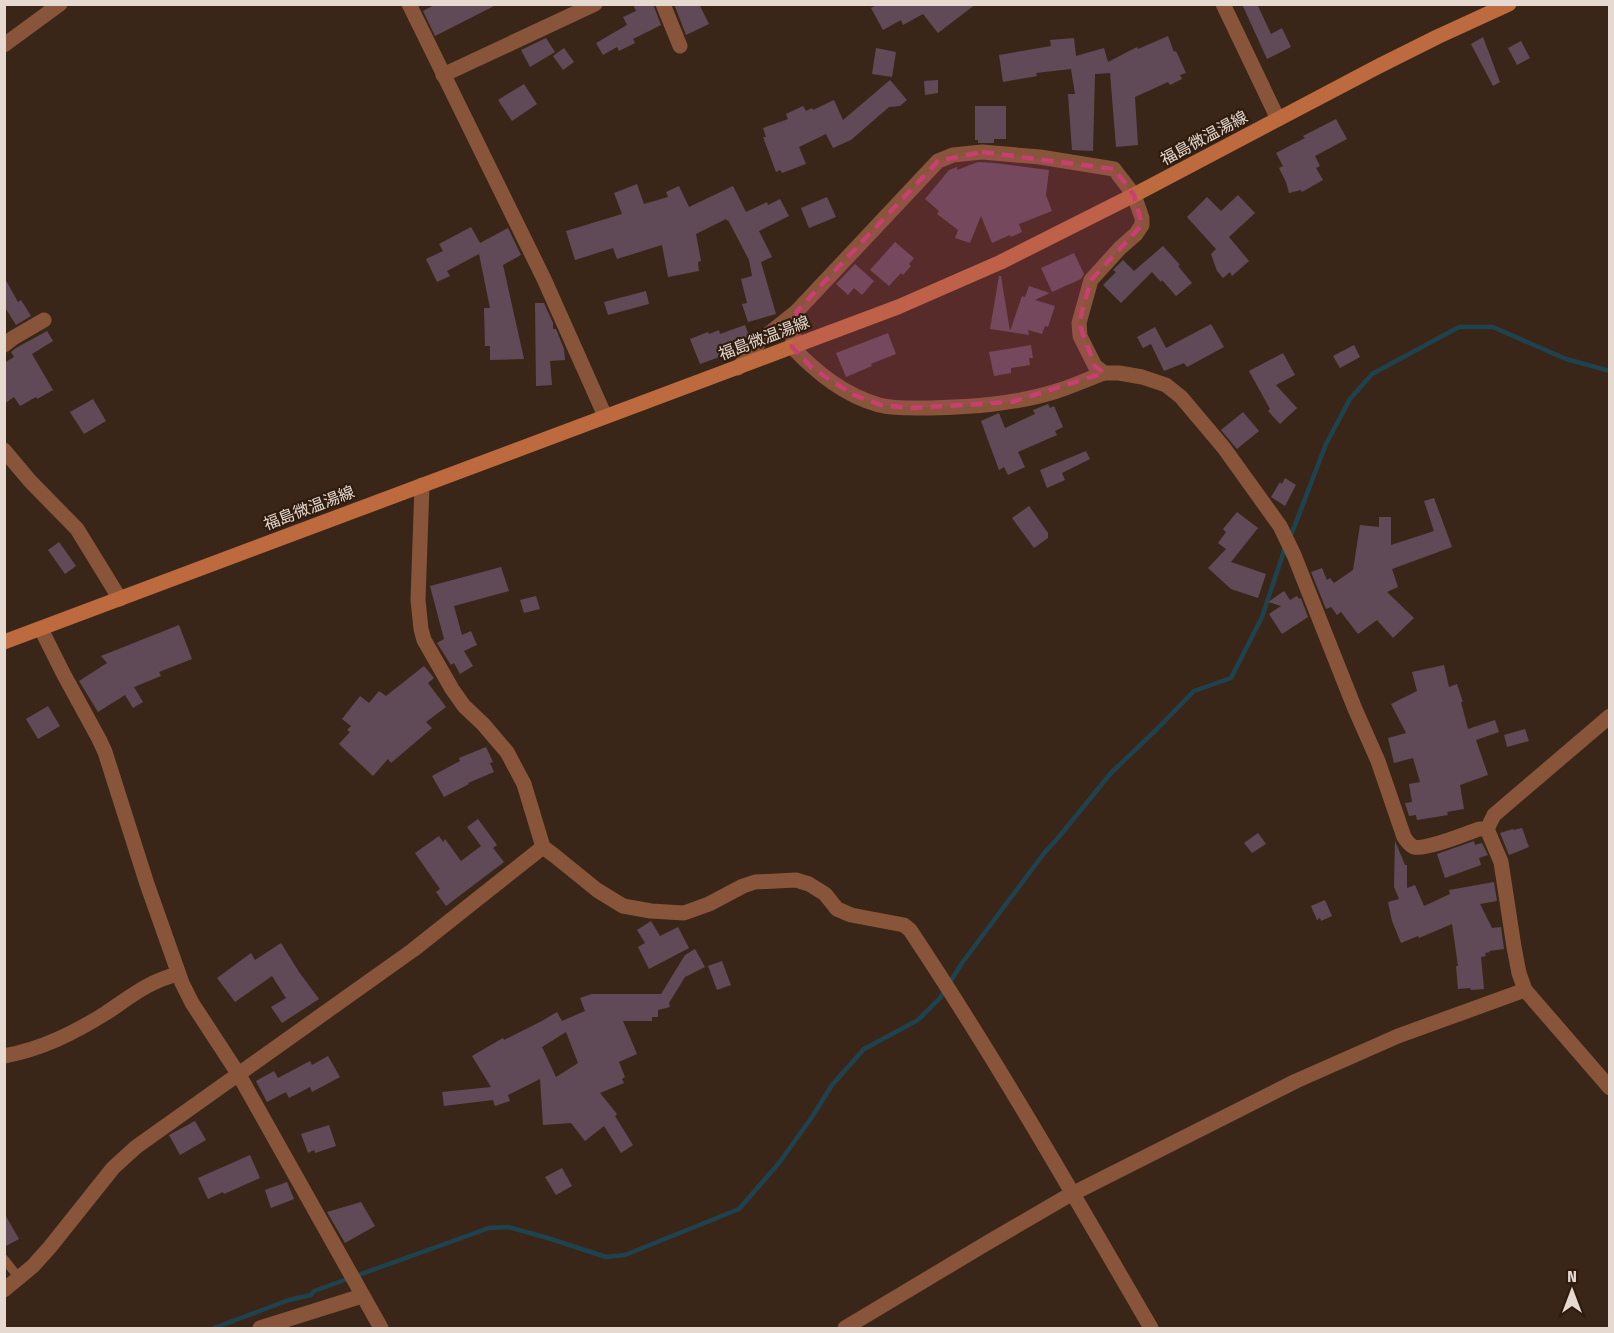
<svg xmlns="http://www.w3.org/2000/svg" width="1614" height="1333" font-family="'Fira Sans Condensed','Noto Sans JP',sans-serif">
	<rect width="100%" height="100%" fill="#3a2618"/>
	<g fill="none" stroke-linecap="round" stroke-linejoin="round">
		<g stroke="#1e434f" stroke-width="4.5">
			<polyline points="1290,538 1326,444 1350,399 1372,374 1459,327 1493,327 1566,359 1610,371"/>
			<polyline points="214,1328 289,1300 311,1295 314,1291 489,1228 508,1227 551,1239 606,1257 625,1255 739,1209 779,1163 812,1117 832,1085 864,1049 918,1020 940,998 962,963 1045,852 1058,838 1111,773 1157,729 1194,691 1231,678 1262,617 1285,548"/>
		</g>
	</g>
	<g fill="#614a58" fill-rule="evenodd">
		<polygon points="436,4 498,4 435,36 423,11"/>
		<polygon points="633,4 653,4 661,25 633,39 635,43 619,51 617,47 603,55 596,43 627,25 623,17 636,11"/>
		<polygon points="674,4 703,4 700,6 709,24 686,35"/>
		<polygon points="878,4 976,4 938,33 923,14 903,25 901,20 883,30 871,8"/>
		<polygon points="1242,4 1257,4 1271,34 1282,28 1291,47 1267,59"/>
		<polygon points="1168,36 1174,52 1176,51 1186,73 1180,75 1182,79 1170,85 1168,82 1135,97 1138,145 1116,147 1110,73 1095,74 1093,151 1072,150 1068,94 1075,94 1071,69 1036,73 1037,76 1003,82 999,55 1051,46 1050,40 1074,38 1076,56 1104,48 1108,62 1137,47 1138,49"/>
		<polygon points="1483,37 1500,82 1493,86 1471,44"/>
		<polygon points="546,38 555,52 530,67 521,50"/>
		<polygon points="1521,41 1530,58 1517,65 1508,48"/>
		<polygon points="564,48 574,62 563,70 553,56"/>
		<polygon points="876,48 896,52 892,77 872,74"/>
		<polygon points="890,80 907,100 900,106 889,107 851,140 833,148 826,134 799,147 806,164 782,173 780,170 776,172 763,137 766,137 763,128 788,119 786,114 803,106 806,111 812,108 813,110 834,100 843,120"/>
		<polygon points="938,80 938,93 925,95 924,81"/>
		<polygon points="524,84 537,104 512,121 498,100"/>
		<polygon points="975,106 1006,106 1006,139 994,139 994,143 978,143 978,140 975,140"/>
		<polygon points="1336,119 1347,139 1315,156 1320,166 1316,168 1323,180 1302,192 1301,190 1289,193 1286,182 1279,168 1283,166 1276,153 1305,138 1303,136"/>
		<polygon points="978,162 995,163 1049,170 1046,195 1052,211 1019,224 1022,232 1011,237 1010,235 992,243 981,216 970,243 955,238 958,230 937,214 939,211 925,199 949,170 957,167 957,170"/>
		<polygon points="637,184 644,204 668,197 666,192 679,186 689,207 733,186 746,212 767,202 768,205 780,199 789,216 759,231 772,257 761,262 776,314 748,322 742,304 747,303 741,279 752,276 749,260 728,220 727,221 726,219 696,234 701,261 698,262 699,271 668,277 662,245 617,259 613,248 575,260 566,231 622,214 614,193"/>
		<polygon points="1238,195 1255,213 1229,237 1249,261 1232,276 1230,272 1223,278 1217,271 1211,254 1216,249 1187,217 1207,197 1221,211"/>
		<polygon points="827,197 836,217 809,228 801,208"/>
		<polygon points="471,227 480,243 508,228 521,255 503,265 524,359 490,360 490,346 485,346 484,308 490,308 479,254 447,271 450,276 437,282 426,259 443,251 439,244"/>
		<polygon points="895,242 914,258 909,264 911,266 903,275 901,273 889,286 870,270"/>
		<polygon points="1163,246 1180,265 1178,266 1192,283 1176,296 1162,280 1161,282 1152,272 1121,303 1103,285 1116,272 1113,270 1123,260 1134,271"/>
		<polygon points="1074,253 1084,274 1081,279 1052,292 1041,268"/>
		<polygon points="855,264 874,281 862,295 854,288 848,295 836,284"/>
		<polygon points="999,276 1001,276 1010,331 1022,296 1025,297 1029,286 1050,293 1035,300 1055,306 1048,327 1045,326 1042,334 1028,330 1029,335 990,329"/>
		<polygon points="4,277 18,302 21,300 31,316 16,325 4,306"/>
		<polygon points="646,291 649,304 608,315 604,302"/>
		<polygon points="535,303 544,303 553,323 553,329 556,329 564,349 565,360 550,361 552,385 536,386"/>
		<polygon points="1211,324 1224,347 1187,367 1184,363 1164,371 1151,344 1143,348 1137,337 1155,327 1166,348"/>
		<polygon points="745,325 750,338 747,342 737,345 739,350 700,364 690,339 708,332 709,334 719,330 720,334"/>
		<polygon points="47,331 53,341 32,354 53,390 37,399 36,397 20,406 14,397 4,404 4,363 14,357 11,352 16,348"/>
		<polygon points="888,333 896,354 871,364 872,366 846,377 836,353"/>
		<polygon points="1031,345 1033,358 1029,358 1030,365 1011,368 1011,373 994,376 989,352"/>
		<polygon points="1354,345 1360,357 1340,368 1333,356"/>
		<polygon points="1283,353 1295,375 1276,385 1297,408 1280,424 1268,411 1270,409 1249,371"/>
		<polygon points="93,399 106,421 84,434 70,412"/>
		<polygon points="1048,404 1050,408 1054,406 1063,427 1055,431 1057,435 1018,452 1025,467 1008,475 1004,467 999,470 981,421 999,413 1005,428 1035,414 1033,410"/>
		<polygon points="1243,412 1259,431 1237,449 1221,430"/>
		<polygon points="1086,451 1090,459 1062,473 1065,480 1047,488 1040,470"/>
		<polygon points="1285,478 1296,485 1285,506 1271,497 1280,482 1282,484"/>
		<polygon points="1434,498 1452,547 1392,569 1398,587 1387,592 1414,618 1393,638 1377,620 1358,634 1341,612 1337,615 1331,607 1326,609 1311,572 1322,568 1327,580 1330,578 1334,583 1353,570 1360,525 1379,527 1379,517 1391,517 1391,545 1434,531 1424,501"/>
		<polygon points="1029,506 1048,533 1048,538 1034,548 1012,518"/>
		<polygon points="1237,512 1258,528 1231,562 1266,574 1258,598 1231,589 1208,568 1226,549 1218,543 1226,532 1223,529"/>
		<polygon points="59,542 76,566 65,574 48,550"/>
		<polygon points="501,567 509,591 454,606 462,635 471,631 477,645 464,651 473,666 460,674 454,663 451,665 437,643 444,639 430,586"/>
		<polygon points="1284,591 1290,600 1297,596 1299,599 1301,598 1308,617 1282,634 1269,614 1281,606 1268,602"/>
		<polygon points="536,596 540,609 524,613 520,600"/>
		<polygon points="179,625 192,659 159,672 161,676 134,687 143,702 133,708 125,695 98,712 79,681 107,663 101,656"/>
		<polygon points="1444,665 1449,687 1457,684 1463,702 1461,702 1468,729 1495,720 1499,732 1476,740 1488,775 1460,785 1464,809 1447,812 1448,815 1417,820 1416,815 1409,816 1405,803 1412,802 1409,784 1420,782 1413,758 1394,763 1388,738 1406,733 1391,704 1417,691 1412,672"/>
		<polygon points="424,666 434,678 428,683 446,707 426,722 432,728 391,763 388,759 373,776 339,744 350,732 347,730 351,726 342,719 360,696 369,703 379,691 386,696"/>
		<polygon points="48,706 60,726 38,739 26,719"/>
		<polygon points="1525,729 1529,741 1507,747 1504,735"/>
		<polygon points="486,747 493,762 490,763 494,772 468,783 469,784 444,797 432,776 460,761 459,758"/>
		<polygon points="478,819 497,845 493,848 504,862 446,906 436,892 440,889 415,853 439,836 443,842 445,839 461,861 481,846 467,827"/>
		<polygon points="1522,828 1529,847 1509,855 1500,833 1513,829 1514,830"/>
		<polygon points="1258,833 1266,844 1252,853 1244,843"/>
		<polygon points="1395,841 1405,865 1407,865 1407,888 1415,885 1424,906 1450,894 1449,890 1494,882 1497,901 1480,904 1492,928 1501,927 1504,949 1489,951 1490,952 1485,953 1486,956 1481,957 1484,989 1471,990 1470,988 1458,989 1456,966 1458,966 1452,924 1419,938 1418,936 1401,943 1392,921 1388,902 1399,899 1394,887"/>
		<polygon points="1474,841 1475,845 1482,843 1488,855 1479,858 1481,865 1445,878 1437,854"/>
		<polygon points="1325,900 1332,916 1321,921 1320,918 1317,920 1311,906"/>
		<polygon points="651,921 660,936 678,927 689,948 649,969 638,947 645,943 637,930"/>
		<polygon points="281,943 299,972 319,999 282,1023 271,1007 286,998 272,976 235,1002 217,978 251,953 255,960"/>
		<path d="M695,949L705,967L685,977L669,1003L670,1007L658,1010V1017H652V1021H623L637,1054L619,1062L625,1077L622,1079L624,1083L600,1093L617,1114L615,1116L633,1145L621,1153L604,1126L585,1141L571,1123L543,1125L540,1079L508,1095L510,1101L495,1106L493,1100L444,1106L442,1092L491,1087L472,1056L503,1038L504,1040L542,1021L557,1012L562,1021L585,1011L580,998L592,994H661L685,955ZM566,1032L578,1063L556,1077L542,1047Z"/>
		<polygon points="722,961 731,985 717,990 708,966"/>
		<polygon points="328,1056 340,1077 312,1092 310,1087 289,1098 286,1092 267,1102 256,1081 274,1071 278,1078 310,1061 312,1065"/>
		<polygon points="195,1121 206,1140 180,1155 169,1135"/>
		<polygon points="329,1125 336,1146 315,1153 314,1150 308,1153 301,1134"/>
		<polygon points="250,1155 260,1178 224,1194 223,1192 208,1199 198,1178"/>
		<polygon points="562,1168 572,1186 556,1195 545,1177"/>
		<polygon points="287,1182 294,1199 271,1208 265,1190"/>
		<polygon points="361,1202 375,1226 345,1243 327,1212"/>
		<polygon points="4,1213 19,1239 4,1247"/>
	</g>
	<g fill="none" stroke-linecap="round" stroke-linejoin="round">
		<polyline stroke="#88553a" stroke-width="9" points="4,1259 19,1278"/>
		<g stroke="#88553a" stroke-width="15">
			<polyline points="409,4 544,279 605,416"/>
			<polyline points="663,4 680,46"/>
			<polyline points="1223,4 1278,119"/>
			<polyline points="4,45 60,4"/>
			<polyline points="443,75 595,4"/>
			<path d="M797,311L792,347C817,373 844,395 879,405C895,409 913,408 930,408C972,407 1016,404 1057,391C1073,386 1088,379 1104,373"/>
			<polyline points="4,345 13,338 44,320"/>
			<path d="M738,368L761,340L797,311L938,161L953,155L982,152L1040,157L1114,169L1134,195L1142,218V225L1136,234L1120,248L1091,280L1079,323L1080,336L1095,366L1104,373H1119L1142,377L1166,385L1181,397L1224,448L1280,526L1294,555L1355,709L1378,761L1404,837C1407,841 1409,845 1414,847C1426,850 1465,834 1479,829H1487L1501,862L1514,947L1519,973L1525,990L1610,1088"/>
			<polyline points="4,450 30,481 77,529 120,599"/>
			<path d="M422,485L418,600L421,629L424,640L452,689L464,706L483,724L507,752L524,784L543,847L555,856L597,890L623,906L651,911L684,913L709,904L743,886L755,882L796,880L809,884L825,894L837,909L851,915L904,925L910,930C996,1059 1073,1194 1151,1328"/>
			<polyline points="41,629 63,673 99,739 105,752 147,884 182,983 192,1003 239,1075 381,1328"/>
			<polyline points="1487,829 1494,815 1610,716"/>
			<path d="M4,1056C42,1049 74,1033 106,1013C130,997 149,981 178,974"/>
			<polyline points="4,1290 33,1266 50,1247 113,1168 136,1147 413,950 543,847"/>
			<polyline points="260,1328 362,1296"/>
			<polyline points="845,1328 987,1243 1066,1197 1296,1081 1398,1036 1525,990"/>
		</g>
		<polyline stroke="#bc6a3e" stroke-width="15" points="4,642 898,307 1001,262 1134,195 1379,66 1437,37 1509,4"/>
	</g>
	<path fill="#c93f72" fill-opacity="0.2" stroke="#c93f72" stroke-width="4.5" stroke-dasharray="12 8" stroke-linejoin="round" d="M982,152L1114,169L1134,195L1142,225L1091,280L1079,323L1095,366L1104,373L1012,402L911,408L881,405L854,395L812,368L792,347L797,311L938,161Z"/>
	<g text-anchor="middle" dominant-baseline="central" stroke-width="4.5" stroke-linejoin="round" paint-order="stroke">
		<g font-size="16" fill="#e6d9d0" stroke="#2f1c0f">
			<text transform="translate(1204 138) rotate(-28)">福島微温湯線</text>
			<text transform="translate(764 338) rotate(-21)">福島微温湯線</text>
			<text transform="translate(309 508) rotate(-21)">福島微温湯線</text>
		</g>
	</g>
	<rect width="1614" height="1333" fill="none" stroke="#e6d9d0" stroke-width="12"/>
	<g transform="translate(1572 1291)" stroke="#2f1c0f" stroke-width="4.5" paint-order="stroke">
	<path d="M0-4.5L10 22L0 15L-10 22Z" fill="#e6d9d0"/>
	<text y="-9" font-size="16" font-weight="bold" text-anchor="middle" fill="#e6d9d0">N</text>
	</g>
</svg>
